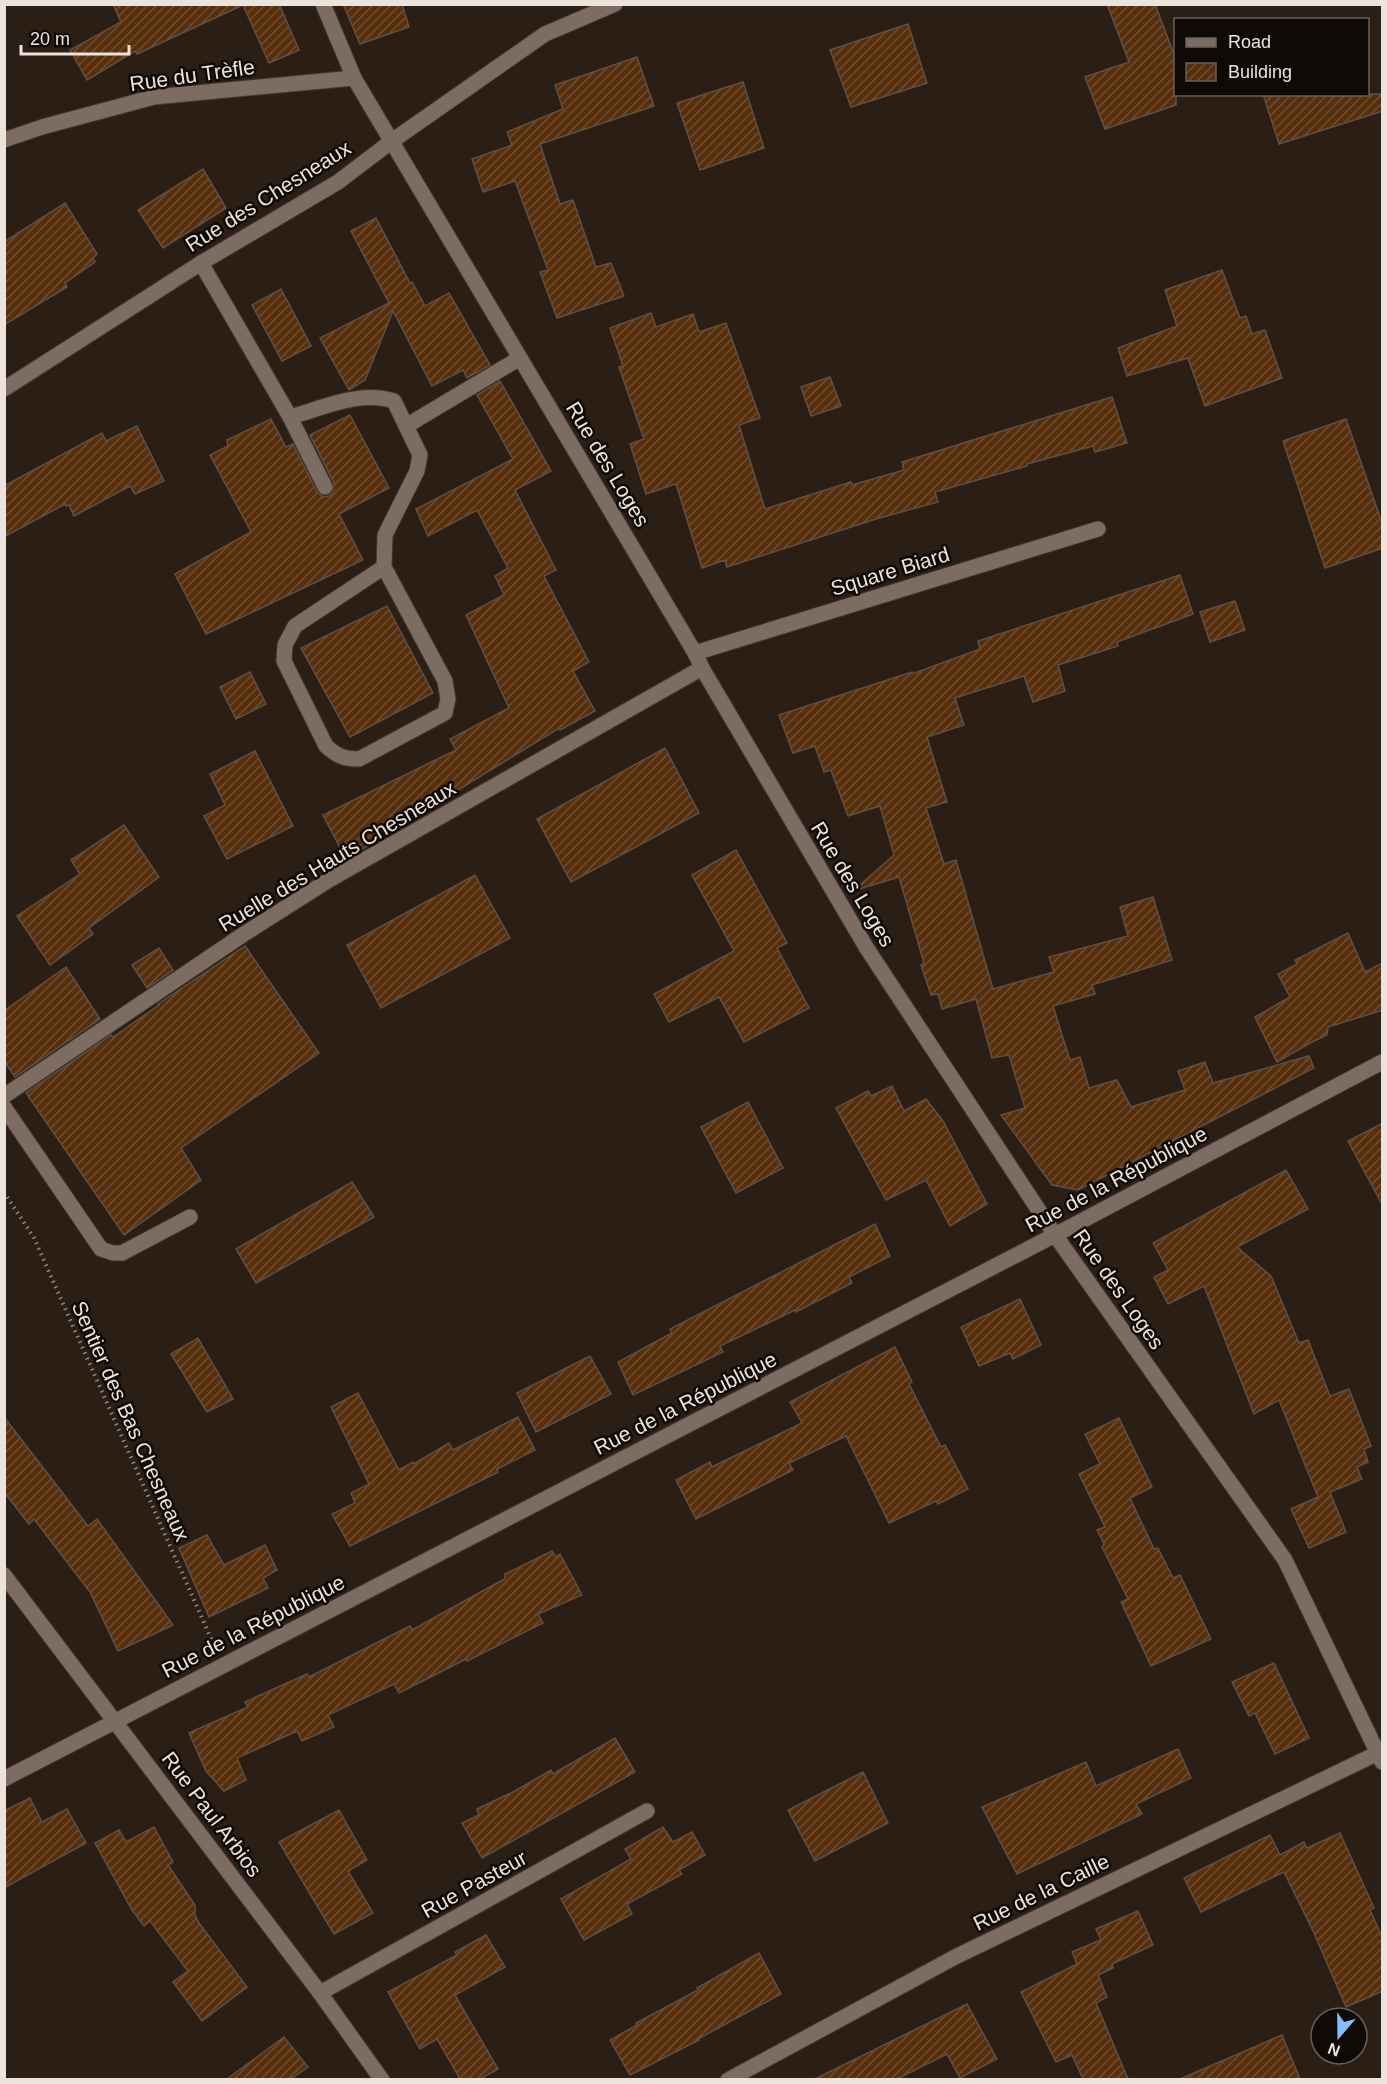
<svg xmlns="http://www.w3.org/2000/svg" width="1387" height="2084" font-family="Arial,sans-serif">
	<defs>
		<pattern id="building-hatch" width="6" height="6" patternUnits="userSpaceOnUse" patternTransform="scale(1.5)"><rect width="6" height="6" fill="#572f0d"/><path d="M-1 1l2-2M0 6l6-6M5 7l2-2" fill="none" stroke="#6f4d30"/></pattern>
	</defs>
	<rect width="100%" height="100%" fill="#2b1e15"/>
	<g fill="url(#building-hatch)" stroke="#5f5046" stroke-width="1.5">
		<polygon points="113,4 279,4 299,50 269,63 243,5 137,54 135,51 87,80 70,50 121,22"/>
		<polygon points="343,4 402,4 409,27 360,44"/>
		<polygon points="1107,4 1155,4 1176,60 1176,105 1105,129 1085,77 1129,62"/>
		<polygon points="908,24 927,83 851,107 830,50"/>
		<polygon points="637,57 654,106 540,144 560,204 573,200 596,267 611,263 624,296 557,318 540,272 548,270 515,181 483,192 472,159 512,145 507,132 563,109 555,85"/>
		<polygon points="743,82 764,148 700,170 677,103"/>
		<polygon points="1263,94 1383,94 1383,111 1279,144"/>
		<polygon points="203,169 226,208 163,248 138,210"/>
		<polygon points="65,203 97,254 93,258 95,262 65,283 67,287 4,325 4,242"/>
		<polygon points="376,218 410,283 412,282 425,306 449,293 490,365 467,378 463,370 432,386 393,311 365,380 349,390 320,338 389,303 351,231"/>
		<polygon points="1222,270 1240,318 1246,316 1252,334 1265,330 1282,378 1205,406 1188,358 1127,376 1118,348 1177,326 1165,290"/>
		<polygon points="281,289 311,346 282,361 252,305"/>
		<polygon points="651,313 656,327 693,314 699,332 726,323 760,418 739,425 765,509 851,482 852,485 904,470 902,462 1112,397 1127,443 1095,452 1093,446 1027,464 1027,466 935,492 938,502 879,518 727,567 725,560 702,568 676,484 646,494 630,444 644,439 619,367 623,366 610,328"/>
		<polygon points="830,377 841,406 811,416 801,387"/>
		<polygon points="500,381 551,471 515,490 556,570 544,576 589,662 573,671 595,711 560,730 559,728 346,859 323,815 456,750 450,739 509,708 466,615 504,595 495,576 508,568 477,510 428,536 416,509 513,459 477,395"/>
		<polygon points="350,415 389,488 339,514 363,560 206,634 175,574 251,532 210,455 228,446 227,440 271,419 286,447 293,444 317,492 324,497 329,496 333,492 334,483 310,435"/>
		<polygon points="1346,419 1383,526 1383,548 1325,568 1283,441"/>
		<polygon points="137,426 164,481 135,494 130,486 74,516 69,505 66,506 65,504 4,537 4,486 102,433 106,441"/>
		<polygon points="1180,575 1193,614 1117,642 1118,646 1058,665 1065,691 1033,702 1024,676 955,698 964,725 927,737 947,802 926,808 944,864 956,860 993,989 1054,972 1049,957 1128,936 1120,907 1153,897 1172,960 1092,985 1095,994 1053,1006 1070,1060 1080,1057 1089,1088 1117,1080 1131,1107 1185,1090 1178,1071 1205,1062 1213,1083 1309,1056 1314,1068 1078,1190 1052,1185 1001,1115 1025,1108 1009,1055 992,1058 976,999 942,1009 938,994 931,995 921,965 924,963 899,877 853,891 894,855 880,806 848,816 831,770 824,772 815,746 793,753 779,715 912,672 912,674 980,649 978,641"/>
		<polygon points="1235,601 1245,630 1210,642 1200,612"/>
		<polygon points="387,606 433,693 350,737 301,648"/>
		<polygon points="250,672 266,704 236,719 220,687"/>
		<polygon points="665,748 699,813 571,882 537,819"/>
		<polygon points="255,751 293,826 227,859 204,816 225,805 210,774"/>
		<polygon points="124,825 159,877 89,928 93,934 50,965 17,916 80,874 71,860"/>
		<polygon points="736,850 787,943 777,948 809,1008 744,1042 719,997 669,1022 654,994 734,951 692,875"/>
		<polygon points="475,875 510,938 381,1008 347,945"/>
		<polygon points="1348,933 1365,972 1383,963 1383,1010 1328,1027 1327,1035 1312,1042 1277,1062 1255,1017 1290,997 1278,974 1297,964 1295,960"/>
		<polygon points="245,946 319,1053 181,1148 201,1180 124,1235 26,1093 111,1035 113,1037 159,1005 158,1004"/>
		<polygon points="159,948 173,970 147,988 132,965"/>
		<polygon points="66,967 100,1019 15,1077 4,1061 4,1011"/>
		<polygon points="892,1086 904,1111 926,1099 943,1121 987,1204 950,1226 926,1180 886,1200 836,1108 868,1091 871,1096"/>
		<polygon points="748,1102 783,1168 736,1193 701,1127"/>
		<polygon points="1383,1123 1383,1206 1348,1141"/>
		<polygon points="1286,1170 1308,1209 1237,1247 1271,1276 1299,1343 1308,1340 1330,1396 1349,1389 1371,1446 1364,1449 1368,1462 1357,1467 1362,1479 1330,1492 1346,1532 1309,1548 1291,1509 1318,1497 1279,1400 1254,1414 1204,1286 1168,1304 1154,1277 1168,1270 1153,1243"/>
		<polygon points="352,1182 374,1217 256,1283 236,1249"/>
		<polygon points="875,1224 890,1256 849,1277 852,1283 796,1312 795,1310 720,1346 723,1352 633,1395 618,1362 672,1333 670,1329"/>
		<polygon points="1020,1299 1041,1345 1013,1359 1010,1353 979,1366 961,1327"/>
		<polygon points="198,1338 233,1399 207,1412 171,1354"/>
		<polygon points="895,1347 912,1382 909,1384 941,1447 945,1445 968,1489 938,1504 936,1501 889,1523 846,1436 789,1463 793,1470 696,1519 676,1480 710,1462 712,1467 802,1423 790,1402"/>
		<polygon points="590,1356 611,1394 536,1432 517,1393"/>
		<polygon points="358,1393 399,1470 413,1462 414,1464 449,1443 453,1450 518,1417 535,1450 497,1469 498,1472 350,1546 332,1514 355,1503 351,1493 369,1484 331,1407"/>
		<polygon points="4,1417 88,1526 97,1519 173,1625 118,1651 90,1592 34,1519 29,1524 4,1492"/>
		<polygon points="1119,1418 1152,1487 1130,1498 1154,1549 1158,1548 1173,1578 1180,1575 1211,1639 1151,1666 1121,1602 1128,1599 1102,1547 1104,1544 1097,1530 1105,1527 1079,1474 1100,1464 1085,1434"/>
		<polygon points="207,1535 224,1565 265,1545 277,1570 263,1578 268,1588 209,1617 179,1548"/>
		<polygon points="552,1551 556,1557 560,1554 582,1595 538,1614 543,1623 467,1661 466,1659 399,1693 394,1684 328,1715 334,1727 302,1741 297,1731 237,1758 246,1780 224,1791 206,1771 189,1733 248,1707 245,1702 307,1674 309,1677 410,1626 412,1630 497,1583 505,1579 505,1574"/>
		<polygon points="1274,1663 1309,1738 1275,1754 1255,1713 1249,1716 1232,1682"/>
		<polygon points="615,1738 635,1772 482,1858 462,1823 479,1815 477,1809 515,1791 551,1770 553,1774"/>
		<polygon points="1178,1749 1191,1778 1136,1804 1142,1814 1017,1874 982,1807 1086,1762 1096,1786"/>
		<polygon points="863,1772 888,1823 815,1861 788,1810"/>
		<polygon points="30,1798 42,1822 67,1809 86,1843 4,1888 4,1811"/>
		<polygon points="339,1810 367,1860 348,1871 373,1913 334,1934 279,1842"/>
		<polygon points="154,1827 173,1862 168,1865 195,1905 195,1915 199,1923 247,1987 202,2021 173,1982 188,1971 150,1921 144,1926 132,1910 95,1843 119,1830 126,1842"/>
		<polygon points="663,1827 673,1842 692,1832 705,1855 679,1870 682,1874 627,1904 632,1914 584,1940 561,1899 631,1859 625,1849"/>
		<polygon points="1340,1833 1374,1908 1370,1910 1383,1939 1383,1991 1346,2007 1314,1933 1284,1872 1201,1912 1184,1878 1270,1835 1280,1855 1304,1842 1307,1848"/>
		<polygon points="1138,1911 1153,1945 1112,1964 1113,1968 1098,1975 1107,1997 1096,2003 1128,2079 1083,2079 1072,2055 1056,2062 1021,1992 1077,1964 1072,1952 1101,1940 1096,1929"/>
		<polygon points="486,1935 505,1967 455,1995 498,2069 480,2079 460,2079 437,2039 420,2049 388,1992 457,1955 455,1952"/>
		<polygon points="759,1953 781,1994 698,2039 699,2040 630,2075 610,2040 637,2025 636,2023 698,1990 697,1988"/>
		<polygon points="967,2004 997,2059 960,2078 947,2054 897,2079 815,2079"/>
		<polygon points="1282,2035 1300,2079 1180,2079"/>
		<polygon points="284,2037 308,2067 291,2079 227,2079"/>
	</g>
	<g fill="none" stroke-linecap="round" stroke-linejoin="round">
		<g stroke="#433832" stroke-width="17">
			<g id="minor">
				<polyline points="323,4 354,78 695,653 702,668 866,947 1055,1235 1285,1560 1382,1762"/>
				<polyline points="4,140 42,127 154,97 354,78"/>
				<polyline points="201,263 290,417 325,487"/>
				<polyline points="4,389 201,263 338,182 392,141 545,34 615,4"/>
				<path d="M290,417C323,408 360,390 394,401L420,455L417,471L385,535L384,567L445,681L448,699L445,713L359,759C344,759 337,756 326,746L284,661L285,645L295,626L384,567"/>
				<polyline points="406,426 520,358"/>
				<polyline points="695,653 1098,529"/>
				<polyline points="4,1096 244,934 329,880 702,668"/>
				<polyline points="4,1107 101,1249 113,1253 122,1253 190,1217"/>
				<polyline points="4,1575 320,1993 382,2080"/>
				<polyline points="4,1779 1055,1235 1382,1062"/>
				<polyline points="320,1993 647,1811"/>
				<polyline points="728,2080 957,1956 1378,1753"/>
			</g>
		</g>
		<polyline stroke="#928780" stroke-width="4" stroke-dasharray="1.5 4.5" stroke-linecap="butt" points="4,1192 34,1238 213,1643"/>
		<use href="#minor" stroke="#7c6c61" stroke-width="15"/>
	</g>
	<g text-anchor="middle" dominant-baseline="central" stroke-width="5" stroke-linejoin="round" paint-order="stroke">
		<g font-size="21" fill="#ece3dd" stroke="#0f0a06">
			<text transform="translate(192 75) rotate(-8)">Rue du Trèfle</text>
			<text transform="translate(268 196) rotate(-32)">Rue des Chesneaux</text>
			<text transform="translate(608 464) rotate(59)">Rue des Loges</text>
			<text transform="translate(890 571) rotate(-17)">Square Biard</text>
			<text transform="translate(337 856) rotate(-31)">Ruelle des Hauts Chesneaux</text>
			<text transform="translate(853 884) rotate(59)">Rue des Loges</text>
			<text transform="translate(1116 1179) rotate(-28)">Rue de la République</text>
			<text transform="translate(1119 1289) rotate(55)">Rue des Loges</text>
			<text transform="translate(685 1403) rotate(-27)">Rue de la République</text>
			<text transform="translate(131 1421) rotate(66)">Sentier des Bas Chesneaux</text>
			<text transform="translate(253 1626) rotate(-27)">Rue de la République</text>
			<text transform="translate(212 1814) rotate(53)">Rue Paul Arbios</text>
			<text transform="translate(474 1884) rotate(-29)">Rue Pasteur</text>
			<text transform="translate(1041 1892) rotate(-26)">Rue de la Caille</text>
		</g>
	</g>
	<rect width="1387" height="2084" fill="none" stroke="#ece3dd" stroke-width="12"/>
	<rect x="1174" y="18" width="195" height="78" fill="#0f0a06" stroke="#67615c" stroke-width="1.5"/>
	<rect x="1186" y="38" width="30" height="9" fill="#7c6c61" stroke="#67615c" stroke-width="1.5"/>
	<text x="1228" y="48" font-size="18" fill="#ece3dd">Road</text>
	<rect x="1186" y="63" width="30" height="18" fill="url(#building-hatch)" stroke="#67615c" stroke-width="1.5"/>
	<text x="1228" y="78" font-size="18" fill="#ece3dd">Building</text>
	<g transform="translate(1339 2036) rotate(200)"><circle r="28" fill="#0f0a06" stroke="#67615c" stroke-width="1.5"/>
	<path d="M0-4.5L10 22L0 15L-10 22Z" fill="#87bbfb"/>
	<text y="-9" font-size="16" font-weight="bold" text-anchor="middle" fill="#ece3dd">N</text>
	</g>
	<path d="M21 45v9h108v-9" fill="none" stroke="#ece3dd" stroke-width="3"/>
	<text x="30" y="45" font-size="18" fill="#ece3dd" stroke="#0f0a06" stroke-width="4.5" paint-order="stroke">20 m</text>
</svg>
